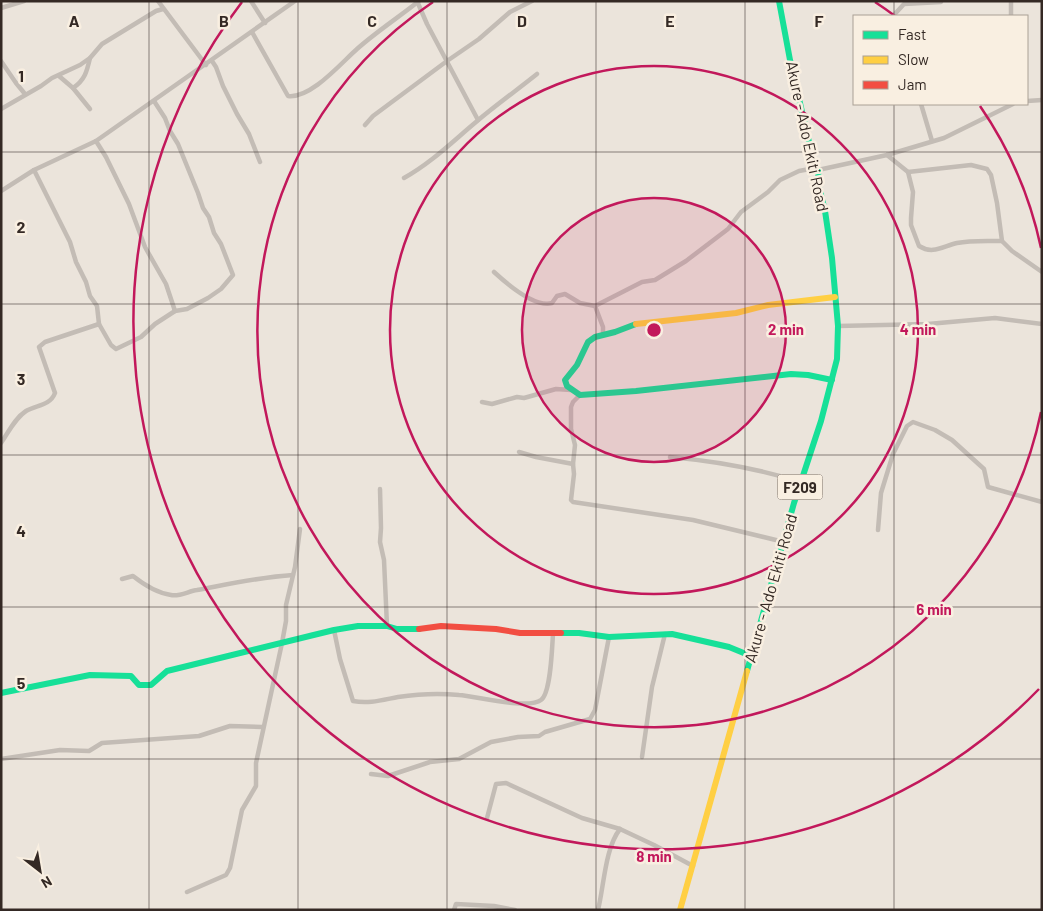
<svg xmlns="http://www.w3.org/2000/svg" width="1043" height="911" font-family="Barlow,sans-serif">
	<rect width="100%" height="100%" fill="#ebe4db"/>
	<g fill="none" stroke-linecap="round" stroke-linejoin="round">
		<g stroke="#c3bcb5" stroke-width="4.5">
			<polyline points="158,1 206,65"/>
			<polyline points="251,1 265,23"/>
			<polyline points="417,1 427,24 478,120"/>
			<polyline points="1011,1 1011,16"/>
			<polyline points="1,8 24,1"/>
			<polyline points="893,16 904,4 941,2"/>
			<path d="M252,32L288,96C311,99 342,62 357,49C376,32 399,17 419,1"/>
			<polyline points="1,61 16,83 25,94"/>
			<polyline points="212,61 216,67 223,86 237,114 249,134 260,162"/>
			<polyline points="59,76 73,88 90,109"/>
			<path d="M73,88C85,80 87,71 90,58"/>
			<polyline points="1027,101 1042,100"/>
			<polyline points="921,104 932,141"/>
			<polyline points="1,109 41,86 52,78 80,65 90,58 102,44 156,11 163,9"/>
			<polyline points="365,125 373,116 447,61 479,39 510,12 532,1"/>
			<polyline points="96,141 106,157 129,204 145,247 166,284 175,311"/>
			<path d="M887,155L908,172L913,192L911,218V225L919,246C933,255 943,246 957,243C971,240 988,241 1002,241"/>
			<polyline points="34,170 70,242 76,262 86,282 90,296 97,306 99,324 111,345 116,349 141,337 155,324 175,311 187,309 208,298 221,289 233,275 221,244 214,233 209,217 203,208 198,193 178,144 170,131 165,118 154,101"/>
			<polyline points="818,170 887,155 944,138 1013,104"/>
			<polyline points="908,172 971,165 987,169 991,175 997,203 1002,241 1012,251 1042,272"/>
			<path d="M404,178C431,163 452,142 476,122C496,105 517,90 537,74"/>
			<polyline points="1,191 34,170 96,141 295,1"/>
			<path d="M494,272C506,283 534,308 552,303L557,296L565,294L580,303L595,306L603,327V335"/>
			<polyline points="595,306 642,282 655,280 686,261 728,229 741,212 768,192 780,180 799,171 815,168"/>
			<polyline points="838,326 928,324 995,318 1042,324"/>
			<polyline points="580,395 573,402 571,407 571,429 575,445 573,464 574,474 571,500 573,502 693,520 784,542"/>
			<polyline points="482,402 492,404 517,397 524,398 556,389 571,390"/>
			<path d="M1,443C8,433 15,418 26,411C36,405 50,406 55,393L39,347L45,342L99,324"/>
			<polyline points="519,452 536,457 573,464"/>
			<path d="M670,457C715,461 759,469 801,482"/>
			<polyline points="380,489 381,528 380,542 384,560 387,626"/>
			<polyline points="878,530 881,493 893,454 907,426 913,422 935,430 952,440 984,469 988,487 1042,502"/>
			<path d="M122,579L133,576C143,584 157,593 171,595C179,597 189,591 197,590C229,584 260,577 293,575"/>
			<path d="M334,630L340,659L353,701C369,704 382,700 398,697C418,694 439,693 459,695C476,696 528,710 541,700C551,693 552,647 553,634"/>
			<polyline points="642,757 652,687 665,634"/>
			<polyline points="1,759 60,750 89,751 102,743 199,736 230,726 262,727"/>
			<polyline points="371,774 388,776 430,762 459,759 491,742 518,737 539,736 545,732 590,719 595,710 609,637"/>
			<polyline points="487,818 496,784 506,783 582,818 620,829 654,845 693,866"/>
			<polyline points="187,892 226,875 230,868 242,810 256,786 256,763 282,643 286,621 286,605 295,567 300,529"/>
			<polyline points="454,910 456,904 494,906 515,910"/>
			<path d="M598,910C604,886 605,848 620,829"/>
		</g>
		<g stroke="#16e098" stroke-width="6">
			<polyline points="636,324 615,332 595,337 588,342 577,365 565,380 567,386 580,395 636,391 791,374 808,375 832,380"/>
			<polyline points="561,633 579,633 609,637 672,634 729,647 751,656"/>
			<polyline points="747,671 794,503 821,421 837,359 838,326 832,258 825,211 819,187 818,170 815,168 790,60 779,1"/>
			<polyline points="1,693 90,675 131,676 139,685 151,685 167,671 334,630 358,626 387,626 397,629 419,629"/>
		</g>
		<g stroke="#ffcf43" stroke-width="6">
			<polyline points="636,324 736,313 768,305 835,297"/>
			<polyline points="680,910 747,671"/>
		</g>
		<polyline stroke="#f24e42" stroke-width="6" points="419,629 441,626 496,629 520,633 561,633"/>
	</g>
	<path fill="none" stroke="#342924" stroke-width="1" stroke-opacity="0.55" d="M149,1V910M298,1V910M447,1V910M596,1V910M745,1V910M894,1V16M894,104V910M1,152H1042M1,304H1042M1,455H1042M1,607H1042M1,759H1042"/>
	<circle cx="654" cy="330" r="132" fill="#c2185b" fill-opacity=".12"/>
	<g fill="none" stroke="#c2185b" stroke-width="2.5">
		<circle cx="654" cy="330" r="132"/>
		<circle cx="654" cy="330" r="264"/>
		<path d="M1041 412A396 396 0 1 1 433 2M875 2A396 396 0 0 1 895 16M980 106A396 396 0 0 1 1041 248"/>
		<path d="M1039 689A527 527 0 0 1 242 2"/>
	</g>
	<g text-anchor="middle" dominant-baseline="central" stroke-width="5" stroke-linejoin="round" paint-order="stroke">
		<rect fill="#f9efe1" stroke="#6f645d" stroke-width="1" x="777.5" y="474.5" width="45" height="25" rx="4"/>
		<g font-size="15" font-weight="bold" fill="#342924">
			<text x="800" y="487">F209</text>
		</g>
		<g font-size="16" fill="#342924" stroke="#f9efe1">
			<text transform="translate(808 136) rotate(78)">Akure - Ado Ekiti Road</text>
			<text transform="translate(770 588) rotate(-74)">Akure - Ado Ekiti Road</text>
		</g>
	</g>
	<g font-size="16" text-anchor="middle" font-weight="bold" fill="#342924" stroke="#f9efe1" stroke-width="5" stroke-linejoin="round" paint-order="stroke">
		<text x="74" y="27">A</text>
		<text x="224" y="27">B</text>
		<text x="372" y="27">C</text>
		<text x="522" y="27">D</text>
		<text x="670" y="27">E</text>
		<text x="819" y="27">F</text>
		<text x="21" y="82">1</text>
		<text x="21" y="233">2</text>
		<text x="21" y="385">3</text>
		<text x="21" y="537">4</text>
		<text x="21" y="689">5</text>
	</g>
	<circle cx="654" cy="330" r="8" fill="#c2185b" stroke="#f9efe1" stroke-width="2.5"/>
	<g font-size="15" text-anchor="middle" font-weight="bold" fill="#c2185b" stroke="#f9efe1" stroke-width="5" stroke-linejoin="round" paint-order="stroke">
		<text x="786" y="335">2 min</text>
		<text x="918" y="335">4 min</text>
		<text x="934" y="615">6 min</text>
		<text x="654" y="862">8 min</text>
	</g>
	<rect width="1043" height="911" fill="none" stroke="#342924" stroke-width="5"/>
	<rect x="853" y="15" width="175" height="90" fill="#f9efe1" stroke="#aaa095"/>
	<rect x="863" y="31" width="25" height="8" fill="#16e098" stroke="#aaa095"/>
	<text x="898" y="40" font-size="15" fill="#342924">Fast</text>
	<rect x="863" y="56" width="25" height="8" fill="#ffcf43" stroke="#aaa095"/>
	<text x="898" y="65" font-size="15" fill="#342924">Slow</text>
	<rect x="863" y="81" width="25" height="8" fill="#f24e42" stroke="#aaa095"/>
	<text x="898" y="90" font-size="15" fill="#342924">Jam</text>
	<g transform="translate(40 871) rotate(149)" stroke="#f9efe1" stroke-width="4" paint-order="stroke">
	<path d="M0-4L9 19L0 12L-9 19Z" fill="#342924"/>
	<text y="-8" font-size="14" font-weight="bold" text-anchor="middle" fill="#342924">N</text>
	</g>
</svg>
